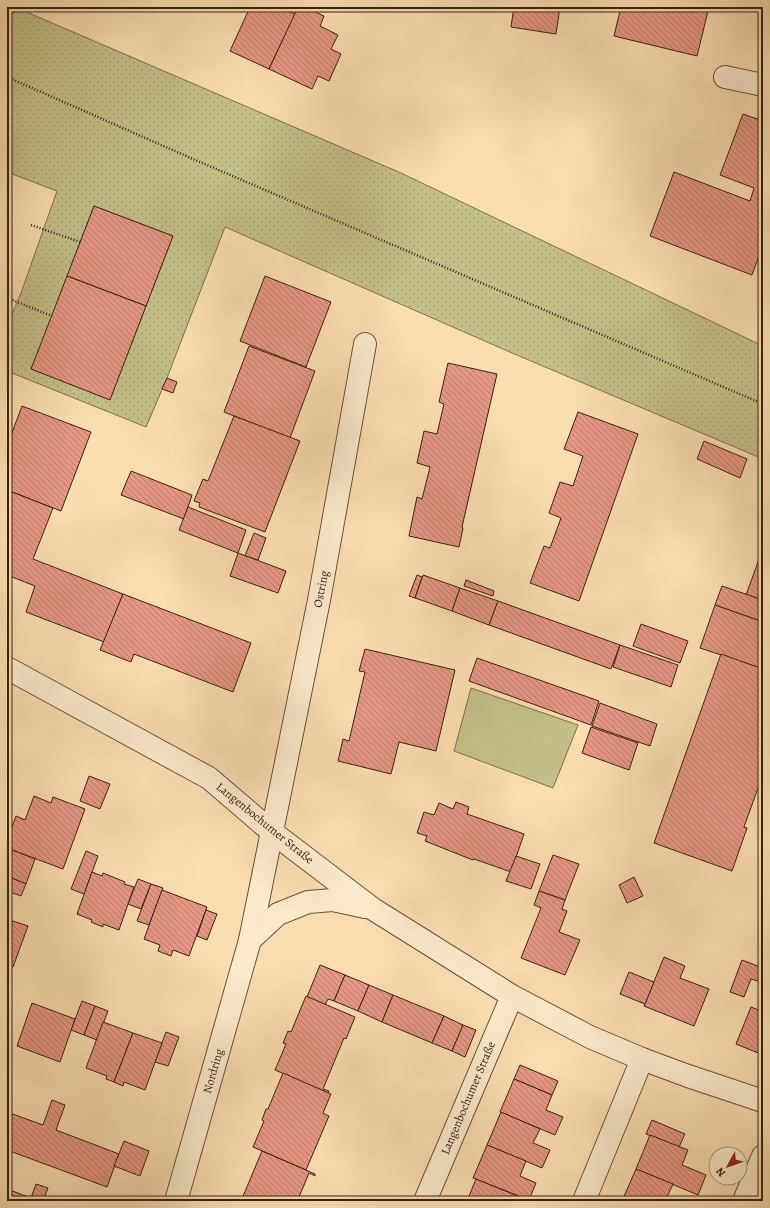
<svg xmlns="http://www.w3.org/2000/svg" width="770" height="1208" font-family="Alegreya,serif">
	<defs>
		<pattern id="grass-dots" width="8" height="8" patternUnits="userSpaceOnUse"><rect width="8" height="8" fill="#c3c088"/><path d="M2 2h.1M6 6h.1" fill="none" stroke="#a8a574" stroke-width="1.8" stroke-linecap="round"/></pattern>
		<pattern id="building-back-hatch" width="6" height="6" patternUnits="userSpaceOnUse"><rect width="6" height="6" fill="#e69785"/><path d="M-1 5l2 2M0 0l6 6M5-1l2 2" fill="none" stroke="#bb7b6b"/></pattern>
	</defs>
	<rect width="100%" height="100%" fill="#fbdeb0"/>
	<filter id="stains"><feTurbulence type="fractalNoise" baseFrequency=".005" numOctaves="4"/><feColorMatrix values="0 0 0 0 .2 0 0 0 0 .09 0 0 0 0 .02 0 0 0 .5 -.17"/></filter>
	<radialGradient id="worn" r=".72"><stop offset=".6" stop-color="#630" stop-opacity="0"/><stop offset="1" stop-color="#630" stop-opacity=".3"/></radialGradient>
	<path fill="url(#grass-dots)" stroke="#7e704c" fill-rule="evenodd" d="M7,7H15L401,173L763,346V459L512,353L225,227L167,378L146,427L7,371V326L21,293L57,191L7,172ZM94,206L173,236L110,399L32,369Z"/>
	<polygon fill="#c3c088" stroke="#7e704c" points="471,688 578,725 553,788 454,751"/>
	<g fill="url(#building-back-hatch)" stroke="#3a210f">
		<polygon points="250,7 279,7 295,14 269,69 230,51"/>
		<polygon points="298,7 305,7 324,16 320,26 338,35 331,49 341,54 329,81 318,76 312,89 269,69"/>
		<polygon points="514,7 560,7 556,34 511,27"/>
		<polygon points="621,7 709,7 697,56 614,36"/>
		<polygon points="743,114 763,121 763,245 752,275 650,236 674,172 750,201 754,188 720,175"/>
		<polygon points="94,206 173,236 146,306 67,276"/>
		<polygon points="67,276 146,306 110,400 31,369"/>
		<polygon points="265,276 331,302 306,367 240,341"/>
		<polygon points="249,346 315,371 290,438 224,412"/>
		<polygon points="448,363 497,374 462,527 463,528 459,547 409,536 417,497 422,499 430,467 417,463 424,431 437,434 444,404 439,402"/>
		<polygon points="167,378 177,382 173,393 162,389"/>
		<polygon points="22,406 91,432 61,511 7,490 7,446"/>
		<polygon points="578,412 638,434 579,601 530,583 544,546 550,548 561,518 549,513 560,482 573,486 583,456 564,449"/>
		<polygon points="234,416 300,441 265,532 199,507 200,503 194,501 203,479 208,481"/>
		<polygon points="704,441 747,459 740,478 697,459"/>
		<polygon points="131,471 192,495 184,519 121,495"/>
		<polygon points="7,490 53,508 33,559 123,594 104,642 26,612 35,586 7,575"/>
		<polygon points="188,507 246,530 238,553 179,530"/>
		<polygon points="254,533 266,538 258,560 245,556"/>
		<polygon points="763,548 763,600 746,595"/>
		<polygon points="238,553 286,571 278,593 230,576"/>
		<polygon points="417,575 422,577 415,598 409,596"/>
		<polygon points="423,575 460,588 452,611 415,598"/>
		<polygon points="466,580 494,591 493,596 464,586"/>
		<polygon points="722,586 763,600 763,622 715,605"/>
		<polygon points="460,588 498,601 489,625 452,611"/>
		<polygon points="123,594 251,643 233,692 134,654 131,662 100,650"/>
		<polygon points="498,601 620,645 611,669 489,625"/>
		<polygon points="715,605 763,622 763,669 700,648"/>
		<polygon points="641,624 688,641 680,663 633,646"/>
		<polygon points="620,645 678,665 671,687 613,667"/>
		<polygon points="365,649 455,670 436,751 399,742 391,774 338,761 343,739 349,741 365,672 359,671"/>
		<polygon points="721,654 763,669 763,774 744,827 747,828 732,871 654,843"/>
		<polygon points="477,658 599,701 591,725 469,681"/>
		<polygon points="600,703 657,724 650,746 592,726"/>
		<polygon points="591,727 638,743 629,770 582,753"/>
		<polygon points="89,776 110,784 100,809 80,801"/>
		<polygon points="34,796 51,803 53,797 85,809 63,869 7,848 7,841 16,816 25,820"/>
		<polygon points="456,802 469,807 467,814 524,834 511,872 474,859 473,860 425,841 427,836 417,833 424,812 434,815 439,803 453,809"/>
		<polygon points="7,848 35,859 26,884 7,876"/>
		<polygon points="86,851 98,856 84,894 71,889"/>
		<polygon points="553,855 579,864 565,900 539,891"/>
		<polygon points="516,856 540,864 531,889 506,881"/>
		<polygon points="92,872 102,876 103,873 125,882 124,884 134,887 119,930 103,924 103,927 91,922 92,920 77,914"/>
		<polygon points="7,876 26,884 21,896 7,891"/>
		<polygon points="634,877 643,896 627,903 619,885"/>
		<polygon points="138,879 151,884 141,909 128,904"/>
		<polygon points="151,884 163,888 149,925 137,921"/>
		<polygon points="162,890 207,907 189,956 173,950 171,956 158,951 160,945 144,939"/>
		<polygon points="539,891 565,900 562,909 567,911 559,932 580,940 565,975 521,958 541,908 534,905"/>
		<polygon points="206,910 217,914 207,940 197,936"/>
		<polygon points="7,919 28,926 13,967 7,965"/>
		<polygon points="664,957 685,966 680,978 709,989 694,1026 644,1006"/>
		<polygon points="742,960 763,968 758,981 751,979 744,997 730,992"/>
		<polygon points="320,965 345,975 334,1001 328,999 325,1005 307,997"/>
		<polygon points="629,972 654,982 645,1004 620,994"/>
		<polygon points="345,975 369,985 358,1011 334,1001"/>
		<polygon points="369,985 393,995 382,1022 358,1011"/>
		<polygon points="393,995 444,1016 432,1043 382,1022"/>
		<polygon points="306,996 355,1017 346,1039 344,1038 323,1089 329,1091 328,1093 275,1070 286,1044 283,1043 288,1031 291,1032"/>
		<polygon points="82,1001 95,1006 84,1035 71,1030"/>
		<polygon points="32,1003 75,1019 60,1062 17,1046"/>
		<polygon points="95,1006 108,1011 97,1040 84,1035"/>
		<polygon points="751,1007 763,1012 763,1055 736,1044"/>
		<polygon points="444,1016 463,1025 452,1051 432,1043"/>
		<polygon points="103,1022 133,1033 114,1082 106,1079 107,1076 86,1068"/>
		<polygon points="463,1025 476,1030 465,1057 452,1051"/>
		<polygon points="166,1032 179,1037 168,1066 155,1062"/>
		<polygon points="133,1033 162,1043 145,1090 124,1082 123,1086 114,1082"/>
		<polygon points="520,1065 558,1081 552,1095 514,1079"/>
		<polygon points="283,1073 331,1094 323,1113 329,1116 306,1170 253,1147 264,1121 262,1120 266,1109 268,1109"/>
		<polygon points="514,1079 552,1095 546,1110 563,1117 555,1135 500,1112"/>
		<polygon points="52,1100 65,1105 56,1130 119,1154 107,1187 7,1150 7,1112 43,1125"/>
		<polygon points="501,1112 540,1129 533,1143 550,1150 542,1168 487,1145"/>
		<polygon points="652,1120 685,1134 679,1147 646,1134"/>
		<polygon points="650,1135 688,1150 682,1165 706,1175 698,1195 636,1169"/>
		<polygon points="124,1141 149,1151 140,1176 114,1166"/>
		<polygon points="487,1145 526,1161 520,1176 536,1183 529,1200 473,1178"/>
		<polygon points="262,1151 315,1174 315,1176 309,1173 299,1197 304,1199 305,1196 306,1197 304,1201 298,1198 297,1201 241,1201"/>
		<polygon points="636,1169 673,1184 667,1197 677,1201 622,1201"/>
		<polygon points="476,1179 515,1195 513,1201 467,1201"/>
		<polygon points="36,1184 48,1188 43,1201 7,1201 7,1189 31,1198"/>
	</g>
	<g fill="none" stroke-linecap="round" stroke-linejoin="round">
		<g stroke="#6a5037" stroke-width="24">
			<g id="minor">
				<polyline points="725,77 763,85"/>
				<polyline points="7,668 209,778 272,832 373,909 512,996 590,1037 642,1059 688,1076 763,1101"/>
				<polyline points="250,940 278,914 308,902 333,900 365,907"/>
				<polyline points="176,1201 250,940 319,600 365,344"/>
				<polyline points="425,1201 512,996"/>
				<polyline points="584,1201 642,1059"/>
				<polyline points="744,1201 763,1156"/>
			</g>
		</g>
		<g stroke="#3a210f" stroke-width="2.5" stroke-dasharray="1 2" stroke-linecap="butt">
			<polyline points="7,77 193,159 763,404"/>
			<polyline points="31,225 80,242"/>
			<polyline points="7,298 52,316"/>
		</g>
		<use href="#minor" stroke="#fceacc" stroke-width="22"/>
	</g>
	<g text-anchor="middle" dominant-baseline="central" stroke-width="3.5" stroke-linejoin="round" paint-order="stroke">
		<g font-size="12" fill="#3a210f" stroke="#fceacc">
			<text transform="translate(321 589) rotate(-79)">Ostring</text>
			<text transform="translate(265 823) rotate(39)">Langenbochumer Straße</text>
			<text transform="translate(213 1071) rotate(-74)">Nordring</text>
			<text transform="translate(468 1098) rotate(-67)">Langenbochumer Straße</text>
		</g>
	</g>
	<rect width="770" height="1208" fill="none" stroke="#fbdeb0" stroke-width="24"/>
	<rect x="8" y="8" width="754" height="1192" fill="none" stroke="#3a210f" stroke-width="2"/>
	<rect x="12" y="12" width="746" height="1184" fill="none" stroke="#3a210f"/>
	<g transform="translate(728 1166) rotate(230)"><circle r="19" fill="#fceacc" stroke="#ae9a80"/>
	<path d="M0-3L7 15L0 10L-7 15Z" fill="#8f2418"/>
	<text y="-6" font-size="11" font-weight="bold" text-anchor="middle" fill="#3a210f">N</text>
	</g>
	<rect width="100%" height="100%" filter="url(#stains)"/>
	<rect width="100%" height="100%" fill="url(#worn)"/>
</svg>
